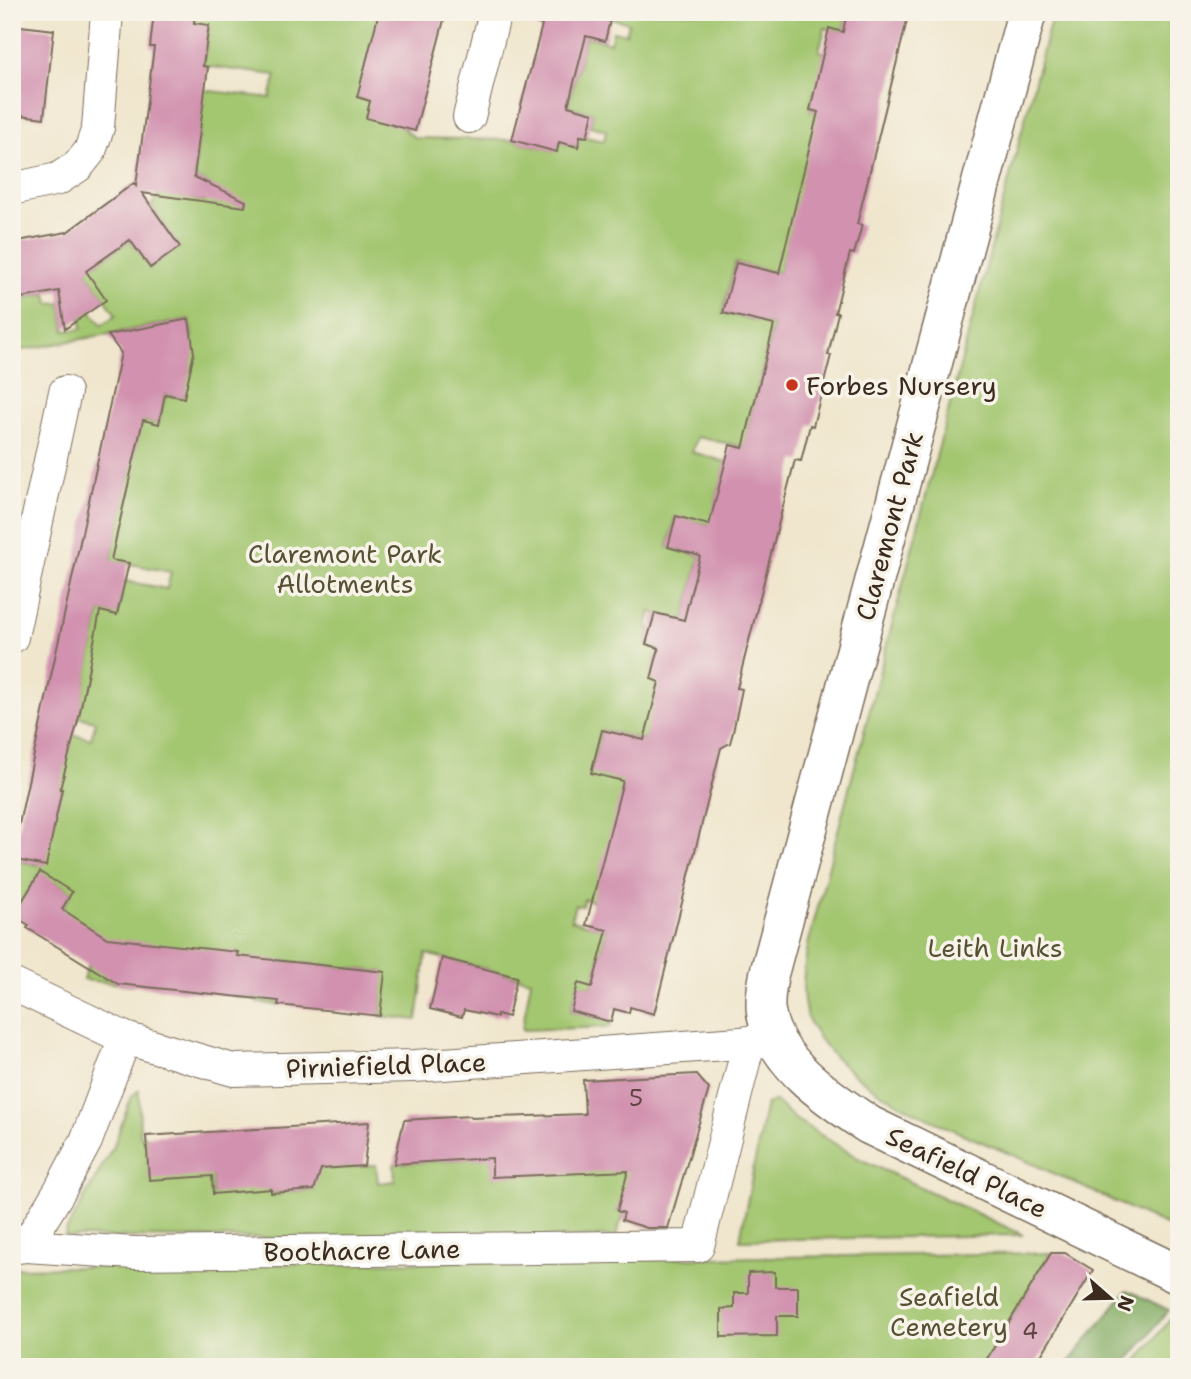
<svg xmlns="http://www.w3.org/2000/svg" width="1191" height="1379" font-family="'Shantell Sans',sans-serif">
	<rect width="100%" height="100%" fill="#f7f3e8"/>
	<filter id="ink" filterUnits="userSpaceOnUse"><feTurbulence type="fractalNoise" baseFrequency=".0143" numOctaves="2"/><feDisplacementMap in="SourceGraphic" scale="14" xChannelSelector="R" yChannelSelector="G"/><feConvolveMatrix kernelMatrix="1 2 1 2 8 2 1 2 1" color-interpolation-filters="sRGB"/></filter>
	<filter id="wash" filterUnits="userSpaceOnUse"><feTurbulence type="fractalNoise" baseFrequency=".00686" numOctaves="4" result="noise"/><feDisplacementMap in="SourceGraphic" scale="28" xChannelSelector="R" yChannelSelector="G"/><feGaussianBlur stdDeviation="1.57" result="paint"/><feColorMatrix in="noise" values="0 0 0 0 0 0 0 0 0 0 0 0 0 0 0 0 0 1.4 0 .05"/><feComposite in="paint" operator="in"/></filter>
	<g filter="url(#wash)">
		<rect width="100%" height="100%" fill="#f0e6cd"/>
		<g fill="#a3c670" stroke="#6f7847" stroke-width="2">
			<polygon points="195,12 393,12 358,98 370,101 415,138 512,140 556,151 559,142 577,147 580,136 604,141 606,130 590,126 593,113 568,106 586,36 610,43 613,31 626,34 629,23 611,18 612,12 847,12 843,32 825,28 819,51 836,56 814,92 810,110 823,113 779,273 735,263 723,313 773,325 744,447 697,437 692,452 726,462 710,525 675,517 668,547 700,556 684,620 651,612 647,627 650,628 646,644 659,648 651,679 670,684 644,740 602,730 591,772 653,788 603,904 584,899 582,906 575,905 571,920 607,930 592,987 578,984 571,1011 611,1022 610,1027 522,1030 531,980 426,954 417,1020 380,1016 384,972 283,961 278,1005 256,1002 256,999 233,996 238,953 132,985 83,980 88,965 61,911 72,892 56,882 50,890 35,881 15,914 12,912 12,860 38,865 62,789 28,782 74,735 91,739 96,721 78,717 100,611 117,614 121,597 108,578 167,589 171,572 111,560 142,420 159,424 165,394 184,398 192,335 189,319 12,352 12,287 14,286 17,299 47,294 49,304 61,303 65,331 82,329 78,300 88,298 92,312 102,325 116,315 86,271 130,240 150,268 179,247 151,206 164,186 195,200 205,202 212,186 194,177 204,90 270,98 276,75 203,66 209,26 194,23"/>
			<path d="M1053,12H1179V1231C1127,1208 1076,1183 1024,1160C955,1129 848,1095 811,1025C798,1001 804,966 809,941Z"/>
			<polygon points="139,1090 140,1136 146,1136 212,1175 213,1194 269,1172 271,1193 314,1190 313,1169 376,1165 378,1183 395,1181 394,1164 483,1158 490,1118 493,1177 649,1116 617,1211 624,1213 616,1236 490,1239 65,1237 66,1231 114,1145 131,1097"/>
			<polygon points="775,1101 795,1119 858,1158 1023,1235 740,1240 765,1108 766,1104"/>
			<polygon points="1051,1253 982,1367 12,1367 12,1268"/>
			<polygon points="1176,1312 1179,1313 1179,1360 1175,1367 1133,1367"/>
		</g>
		<polygon fill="#82ab62" stroke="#5e6a40" stroke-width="2" points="1127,1290 1169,1310 1123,1367 1065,1367"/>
		<g id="blocks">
			<g fill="#d191af">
				<polygon points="154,12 195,12 194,23 209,25 203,66 208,67 194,177 246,201 245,207 142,193 180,247 150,268 130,240 86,271 106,300 65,329 59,291 16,299 14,286 12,287 12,242 67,232 134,183 136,186 154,47 150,47"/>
				<polygon points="379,12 446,12 415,131 366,118 370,101 357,97"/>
				<polygon points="529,12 612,12 605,41 586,36 568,106 593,113 587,137 580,136 578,147 559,142 557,152 512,140 542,25 528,22"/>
				<polygon points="847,12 909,12 857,224 862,225 854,254 850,253 835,313 838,313 828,355 831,355 813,426 810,425 801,461 795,460 782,510 737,688 742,689 733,732 730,743 721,748 654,1014 630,1007 629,1013 614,1009 611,1022 571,1011 578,983 592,987 607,930 586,925 623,781 591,773 602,730 644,740 659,682 651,679 659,648 646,644 655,613 684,620 700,556 668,547 676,516 709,525 730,445 743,448 774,325 723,313 736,263 779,273 818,112 810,110 829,28 843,32"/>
				<polygon points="12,25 54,30 44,118 12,114"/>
				<polygon points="189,319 194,353 184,398 165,394 159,424 143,420 111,560 129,563 117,615 100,611 79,717 60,789 62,789 46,866 16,860 19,844 15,843 28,782 121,353 108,335"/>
				<polygon points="40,872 72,892 62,909 107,938 238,952 237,956 385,972 380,1016 278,1005 279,1001 118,984 27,928 29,925 13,916"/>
				<polygon points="442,958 517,977 508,1017 497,1014 497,1017 464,1010 462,1017 430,1009"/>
				<polygon points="696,1074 709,1089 668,1228 647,1228 622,1220 624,1213 617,1211 628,1171 492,1177 492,1158 394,1164 404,1120 470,1116 471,1118 585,1114 583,1080"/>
				<polygon points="369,1122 364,1166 321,1169 314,1190 271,1193 271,1189 213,1194 212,1176 149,1180 146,1136"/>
				<polygon points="1051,1253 1065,1253 1093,1270 1034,1367 982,1367"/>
				<polygon points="775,1272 775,1287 798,1287 798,1316 777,1316 777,1336 721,1337 721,1309 734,1308 734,1293 748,1293 748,1273"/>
			</g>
		</g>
	</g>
	<g filter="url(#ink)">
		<use href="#blocks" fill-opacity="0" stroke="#7a6c5b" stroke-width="2"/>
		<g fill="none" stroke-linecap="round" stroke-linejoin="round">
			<g stroke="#7a6c5b" stroke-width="34">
				<g id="minor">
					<polyline points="469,117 495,12"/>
					<polyline points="12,189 58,179 78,166 90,151 98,128 107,12"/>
					<polyline points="12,637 65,392"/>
					<polyline points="12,984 125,1038 233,1070 415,1066 768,1041"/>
					<polyline points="26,1246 134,1253 698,1246 749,1042"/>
					<polyline points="12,1248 26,1246 60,1190 86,1141 125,1038"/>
				</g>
			</g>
			<g stroke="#7a6c5b" stroke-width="41">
				<path id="tertiary" d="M1027,12L769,974C767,986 764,999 766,1012C774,1063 830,1099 869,1125L1179,1275"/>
			</g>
			<use href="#minor" stroke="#fff" stroke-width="32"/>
			<use href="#tertiary" stroke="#fff" stroke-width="38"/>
		</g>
	</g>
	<circle fill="#c8321e" stroke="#f7f3e8" stroke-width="2.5" cx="792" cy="385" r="7"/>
	<g text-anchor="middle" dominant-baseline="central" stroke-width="7" stroke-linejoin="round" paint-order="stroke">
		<g font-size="23" fill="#604442">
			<text x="636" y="1098">5</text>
			<text x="1030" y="1331">4</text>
		</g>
		<g font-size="26" fill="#3b2a1e" stroke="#f7f3e8" text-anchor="start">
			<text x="806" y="385">Forbes Nursery</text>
		</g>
		<g font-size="26" fill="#3b2a1e" stroke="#f7f3e8">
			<text transform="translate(889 526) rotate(-75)">Claremont Park</text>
			<text transform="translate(386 1065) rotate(-2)">Pirniefield Place</text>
			<text transform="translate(967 1172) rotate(26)">Seafield Place</text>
			<text transform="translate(362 1250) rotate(-1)">Boothacre Lane</text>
		</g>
		<g font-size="26" fill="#555132" stroke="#f7f3e8">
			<text x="345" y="553">Claremont Park<tspan x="345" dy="30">Allotments</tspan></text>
			<text x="995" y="947">Leith Links</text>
			<text x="949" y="1296">Seafield<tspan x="949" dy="30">Cemetery</tspan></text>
		</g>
	</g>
	<rect width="1191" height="1379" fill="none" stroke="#f7f3e8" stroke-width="42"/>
	<g transform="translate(1110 1298) rotate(110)" stroke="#f7f3e8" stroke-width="5" paint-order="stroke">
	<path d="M0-5L12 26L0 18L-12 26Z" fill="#3b2a1e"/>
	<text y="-10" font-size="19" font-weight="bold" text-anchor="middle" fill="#3b2a1e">N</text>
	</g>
</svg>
